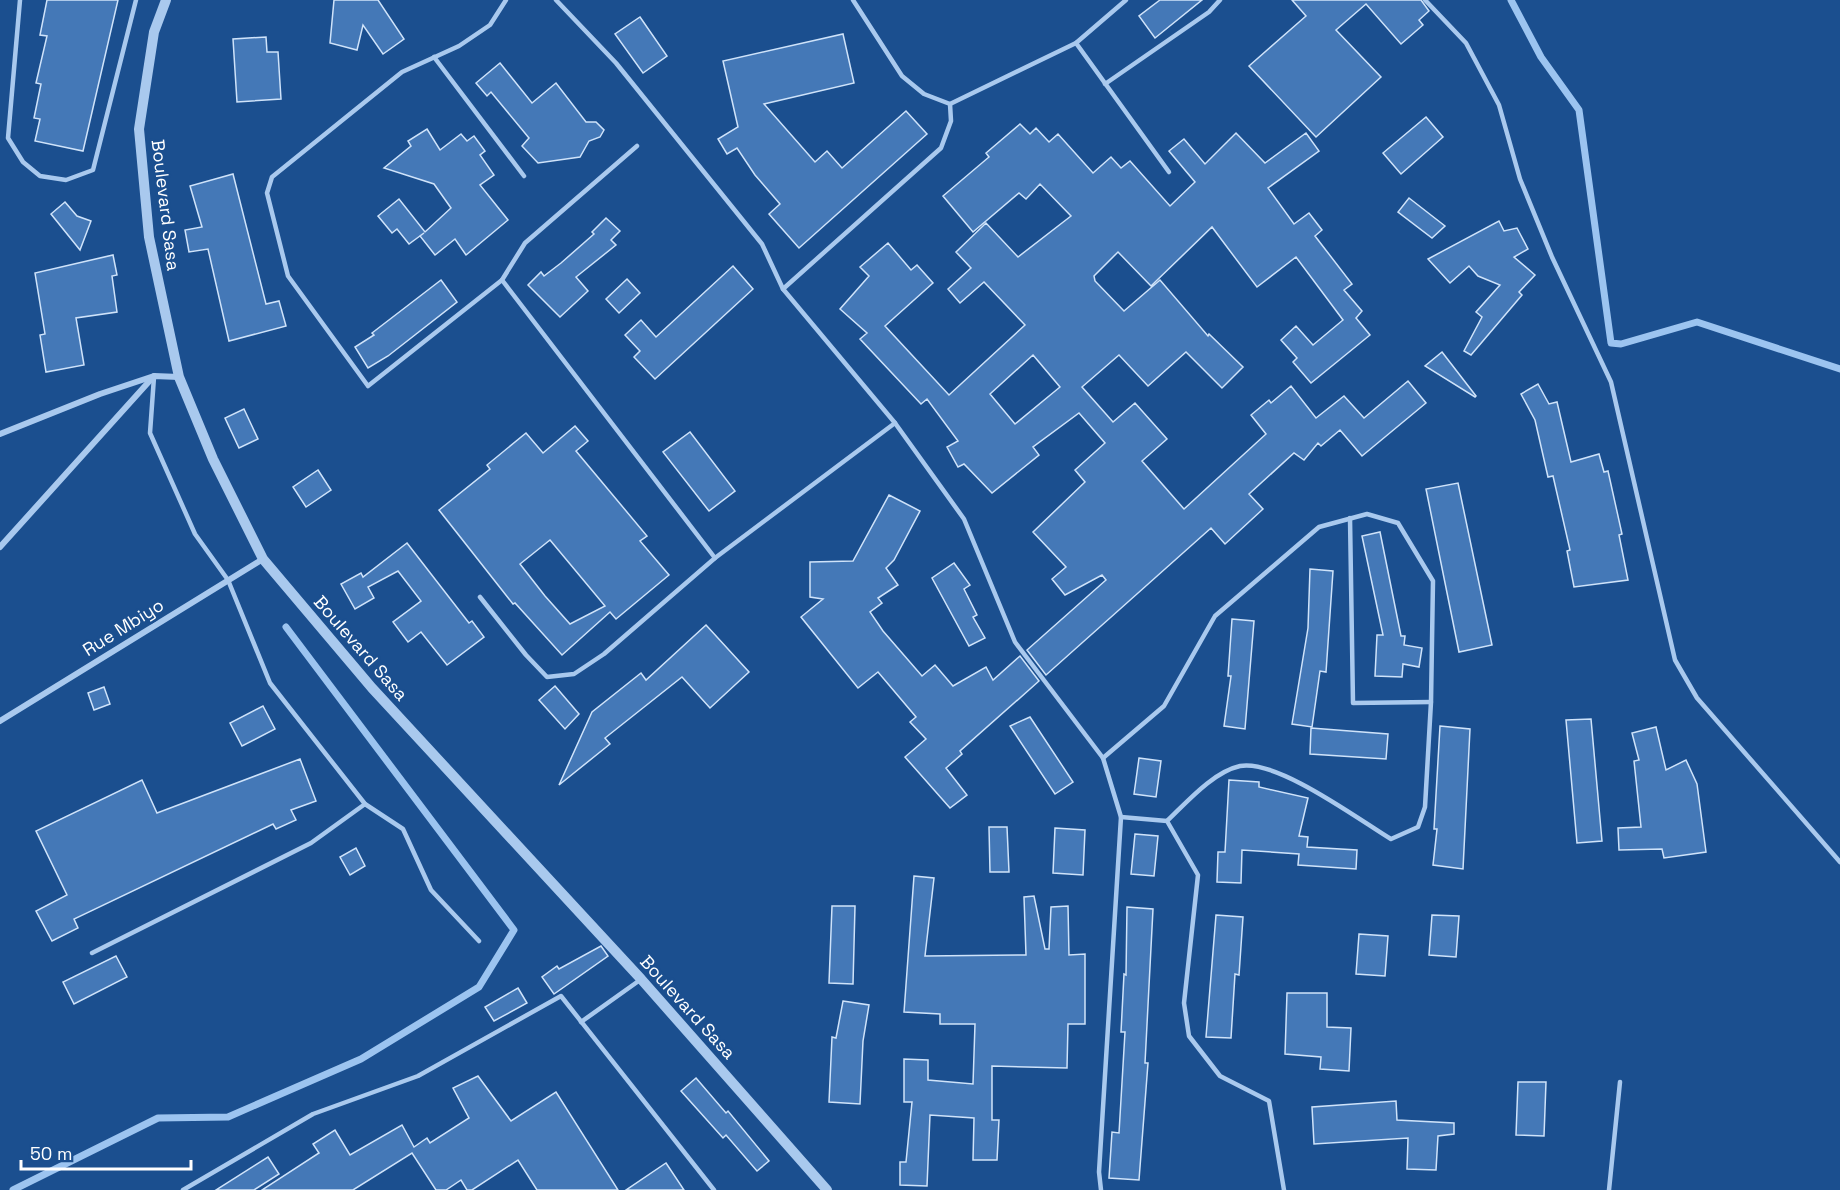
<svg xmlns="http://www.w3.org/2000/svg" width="1840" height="1190" font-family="'Space Grotesk',sans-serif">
	<rect width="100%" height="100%" fill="#1b4f8f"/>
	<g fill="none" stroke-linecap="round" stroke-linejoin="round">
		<g stroke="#9cc4f0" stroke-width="7">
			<polyline points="1511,0 1541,57 1579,110 1611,343 1621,344 1697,322 1840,369"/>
			<polyline points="13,1190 158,1118 228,1117 361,1059 479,987 514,930 286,627"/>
		</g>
	</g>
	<g fill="#4478b7" stroke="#cfe3fa" stroke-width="1.5" fill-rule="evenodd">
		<polygon points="47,0 118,0 83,151 35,141 40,119 34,118 41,84 36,83 47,36 40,35"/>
		<polygon points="334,0 378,0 404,39 383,54 363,25 357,50 330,43"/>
		<polygon points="1160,0 1202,0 1155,38 1139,16"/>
		<polygon points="1292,0 1421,0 1429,11 1419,20 1423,25 1401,44 1366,4 1336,30 1381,77 1316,137 1249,66 1306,16"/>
		<polygon points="640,17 667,56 643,73 615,34"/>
		<polygon points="843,34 854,83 764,104 815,162 827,151 842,168 906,111 927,134 799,248 769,214 780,204 755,175 737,148 727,154 718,139 738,127 723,61"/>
		<polygon points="266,37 267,52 278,52 281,99 237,102 233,39"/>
		<polygon points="500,63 532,103 556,83 586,122 596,122 604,130 600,137 589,141 580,157 538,163 522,146 529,138 491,92 487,96 476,83"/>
		<polygon points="1426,117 1443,137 1401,174 1383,153"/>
		<path d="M1020,124L1030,134L1036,128L1049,142L1058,134L1093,173L1111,157L1121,168L1130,161L1170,206L1195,182L1169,151L1184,139L1205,164L1236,133L1265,163L1306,133L1319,151L1268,188L1294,224L1309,213L1322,230L1315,236L1352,284L1344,290L1362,311L1356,318L1370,335L1311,383L1293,362L1297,358L1281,340L1296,326L1313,345L1343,320L1296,257L1257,287L1212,227L1151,286L1118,252L1094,276L1095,281L1124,311L1160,280L1208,336L1209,334L1243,367L1222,388L1186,352L1148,386L1119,355L1082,387L1113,422L1135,403L1167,439L1142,461L1184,509L1266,434L1251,415L1269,400L1271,403L1291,386L1316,418L1344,396L1364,418L1408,381L1426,403L1362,456L1340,430L1321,446L1318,443L1304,460L1294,453L1249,494L1263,509L1225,544L1211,528L1046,675L1027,650L1106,580L1102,575L1065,595L1052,579L1066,567L1033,532L1085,482L1075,470L1105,443L1079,413L1033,447L1039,455L992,493L964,464L958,467L947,447L958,441L927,399L921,404L860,339L867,333L840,309L869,276L860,267L888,243L911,270L917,265L933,283L885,326L949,395L1025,325L984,282L960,303L948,289L971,268L956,252L986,223L1018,257L1071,216L1040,184L1026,199L1019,193L973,232L943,196L989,157L986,153ZM1033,355L1060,387L1015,424L990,394Z"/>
		<polygon points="427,129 440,150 461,134 467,141 474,136 485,151 480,155 494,175 480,185 508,220 466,255 455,239 435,255 420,236 424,233 409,244 397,229 392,233 378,216 399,199 425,232 451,208 434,184 384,168 411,146 408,141"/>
		<polygon points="233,174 266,304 279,301 286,326 229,341 208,249 189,252 185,230 202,227 190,186"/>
		<polygon points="1409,198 1445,226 1432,238 1398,212"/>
		<polygon points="65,202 77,216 91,221 80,250 51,214"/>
		<polygon points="606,218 620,231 611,240 616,245 576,277 588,291 560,317 528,285 541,272 544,276 561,263 594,234 592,232"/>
		<polygon points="1499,221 1504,231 1517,228 1528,249 1514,257 1535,275 1519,292 1522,295 1471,355 1464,351 1482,317 1476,312 1500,285 1478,276 1469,266 1450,283 1428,259"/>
		<polygon points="113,255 117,275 112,276 117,312 76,318 84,365 46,372 40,335 45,334 35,273"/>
		<polygon points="733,266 753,289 655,379 634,357 640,351 625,335 641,320 656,337"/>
		<polygon points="627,279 640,293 619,313 606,299"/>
		<polygon points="441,280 457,302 388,356 368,368 355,347 374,335 372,333"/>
		<polygon points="1442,352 1476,396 1475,397 1425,366"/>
		<polygon points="1538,384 1549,404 1557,402 1571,462 1599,454 1604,472 1608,471 1622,534 1619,535 1628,580 1574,587 1567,551 1570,550 1553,476 1548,477 1535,420 1521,394"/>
		<polygon points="244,409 258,439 239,448 225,418"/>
		<path d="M575,426L588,441L576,451L647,536L640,541L669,575L616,619L610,612L562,655L515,603L513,604L439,510L490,469L487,465L526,433L543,453ZM550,540L605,606L570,624L545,596L520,564Z"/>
		<polygon points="690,432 735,491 709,511 663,452"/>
		<polygon points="318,470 331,490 306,507 293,487"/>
		<polygon points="1458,483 1492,645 1459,652 1426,489"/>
		<polygon points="889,495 920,511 894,560 886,568 898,585 878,598 882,603 870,612 883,631 922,676 935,665 953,686 986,667 993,680 1020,656 1039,681 960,751 962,754 946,768 967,795 950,808 905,757 926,739 910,722 916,717 878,672 858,688 801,617 823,599 810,597 810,562 853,561"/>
		<polygon points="1380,532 1401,636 1405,636 1404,645 1422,648 1419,667 1403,664 1402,677 1375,676 1377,635 1383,635 1362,536"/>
		<polygon points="407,543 469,623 472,621 484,637 447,665 421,632 408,642 393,622 421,601 398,571 368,587 374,598 355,609 341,584 361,573 363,577"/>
		<polygon points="954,563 970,585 964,589 977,615 973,617 985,638 969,646 932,578"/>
		<polygon points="1310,569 1333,571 1326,672 1320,671 1312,727 1292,724 1308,628"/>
		<polygon points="1232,619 1254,621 1245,729 1224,726 1231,676 1228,676"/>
		<polygon points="706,625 749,672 710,708 682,677 605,738 610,744 559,785 592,712 641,673 646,680"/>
		<polygon points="555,686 579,714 565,729 539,700"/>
		<polygon points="104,687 110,704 94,710 88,693"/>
		<polygon points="263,706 275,729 242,746 230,723"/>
		<polygon points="1030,717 1073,782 1055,794 1010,726"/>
		<polygon points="1591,719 1602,841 1577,843 1566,720"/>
		<polygon points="1440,726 1470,729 1463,869 1433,865 1437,829 1434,829"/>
		<polygon points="1656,727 1666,770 1686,760 1697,784 1706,852 1664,858 1662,849 1619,850 1618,828 1641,827 1634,761 1639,760 1632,733"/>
		<polygon points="1311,728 1388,734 1386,759 1310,754"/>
		<polygon points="1139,758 1161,761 1156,797 1134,794"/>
		<polygon points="300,759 316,801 291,810 296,820 276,829 273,824 74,919 78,928 52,941 36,911 67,895 36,831 142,780 157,813"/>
		<polygon points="1229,780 1259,782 1259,787 1308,798 1299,836 1308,837 1307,847 1357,850 1356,869 1298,865 1299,854 1242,850 1241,883 1217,882 1218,852 1225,852"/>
		<polygon points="989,827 1007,827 1009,872 990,872"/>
		<polygon points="1055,828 1085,830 1083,875 1053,873"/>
		<polygon points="1135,834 1158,836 1154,876 1131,874"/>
		<polygon points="356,848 365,866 350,875 340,857"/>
		<polygon points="914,876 934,878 925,956 1026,955 1024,897 1034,896 1045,949 1049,949 1051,907 1068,906 1069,955 1085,954 1085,1024 1068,1024 1067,1068 992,1066 992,1120 999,1120 997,1160 973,1160 974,1118 930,1115 927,1186 900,1185 900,1162 906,1162 912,1102 904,1102 904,1059 928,1060 928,1080 973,1084 975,1024 940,1024 940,1014 904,1012"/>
		<polygon points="832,906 855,906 853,984 829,983"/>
		<polygon points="1127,907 1153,909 1145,1063 1148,1063 1139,1180 1109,1178 1112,1132 1119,1133 1125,1032 1121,1032 1124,974 1126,975"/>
		<polygon points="1216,915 1243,917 1239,975 1235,974 1231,1038 1206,1037"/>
		<polygon points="1432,915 1459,916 1456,957 1429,955"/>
		<polygon points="1359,934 1388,936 1385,976 1356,974"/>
		<polygon points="601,946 608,956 554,994 542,977 557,966 559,969"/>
		<polygon points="116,956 127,977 74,1004 63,982"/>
		<polygon points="518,988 527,1003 494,1021 485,1007"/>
		<polygon points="1287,993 1327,993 1327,1027 1351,1028 1349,1071 1320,1069 1321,1057 1285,1054"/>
		<polygon points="843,1001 869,1005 863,1041 860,1104 829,1102 832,1037 836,1038"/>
		<polygon points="478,1076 511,1121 556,1092 618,1190 537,1190 518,1160 472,1190 467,1190 461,1180 446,1190 436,1190 412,1153 353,1190 262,1190 319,1153 313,1144 335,1130 350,1155 402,1125 414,1147 427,1138 430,1143 469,1118 453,1088"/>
		<polygon points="696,1078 726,1113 728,1111 769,1161 757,1171 726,1135 723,1138 681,1091"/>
		<polygon points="1518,1082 1546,1082 1544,1136 1516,1135"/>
		<polygon points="1396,1101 1397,1120 1454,1123 1454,1134 1438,1136 1436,1170 1407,1169 1408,1138 1314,1144 1312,1107"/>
		<polygon points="268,1157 279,1174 254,1190 216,1190"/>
		<polygon points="666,1163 684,1190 626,1190"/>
	</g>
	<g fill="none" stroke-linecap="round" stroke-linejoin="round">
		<g stroke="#a9c9ee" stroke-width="4.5">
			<polyline points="20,0 8,138 23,162 40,176 66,180 93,170 136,0"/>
			<polyline points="556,0 616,63 762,244 783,289 895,423 964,519 1015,642 1103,758 1121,817 1099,1172 1101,1190"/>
			<polyline points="1425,0 1466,43 1499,105 1520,179 1552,257 1611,382 1675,660 1697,698 1840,862"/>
			<polyline points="1076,43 1169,172"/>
			<polyline points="434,57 524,176"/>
			<polyline points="1105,84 1209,12 1220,0"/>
			<polyline points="950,104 1076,43 1126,0"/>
			<polyline points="637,146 525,243 502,280 715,558"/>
			<polyline points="502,280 368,386 288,276 267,193 272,177 402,72 459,46 490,25 506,0"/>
			<polyline points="783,289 941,148 951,121 950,104 924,94 902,76 853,0"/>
			<polyline points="154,377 150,433 195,534 228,580 270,683 365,804 403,829 431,890 479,941"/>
			<polyline points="1350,518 1353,703 1431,702"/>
			<polyline points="480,597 526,655 547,677 574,674 604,654 715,558 895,423"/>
			<path d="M1103,758L1164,706L1215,616L1319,527L1367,514L1398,523L1433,581L1431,702L1425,807L1418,827L1391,839C1358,819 1277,759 1240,766C1213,772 1187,802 1167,821"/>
			<polyline points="1121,817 1167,821 1198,875 1184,1003 1189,1036 1220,1076 1269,1101 1284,1190"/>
			<polyline points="92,953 311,843 365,804"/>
			<polyline points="581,1022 640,980"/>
			<polyline points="183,1190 313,1114 418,1076 561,996 714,1190"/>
			<polyline points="1609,1190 1620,1082"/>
		</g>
		<g stroke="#a9c9ee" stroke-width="6">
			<polyline points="0,434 100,394 154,376"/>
			<polyline points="0,547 154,376 179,377"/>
			<polyline points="0,721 263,559"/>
		</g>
		<polyline stroke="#a9c9ee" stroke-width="10" points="166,0 154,32 139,129 149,237 179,377 213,459 263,559 372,688 641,979 827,1190"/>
	</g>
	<g text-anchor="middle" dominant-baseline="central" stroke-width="5" stroke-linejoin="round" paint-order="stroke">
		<g font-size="18" fill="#fff" stroke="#1b4f8f">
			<text transform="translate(166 205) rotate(83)">Boulevard Sasa</text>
			<text transform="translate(123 627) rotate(-32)">Rue Mbiyo</text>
			<text transform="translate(361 648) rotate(49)">Boulevard Sasa</text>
			<text transform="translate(688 1007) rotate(48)">Boulevard Sasa</text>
		</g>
	</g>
	<path d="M21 1160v9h170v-9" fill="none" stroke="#ffffff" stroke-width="3"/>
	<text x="30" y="1160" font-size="18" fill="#ffffff" stroke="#1b4f8f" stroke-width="4.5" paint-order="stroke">50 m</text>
</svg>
